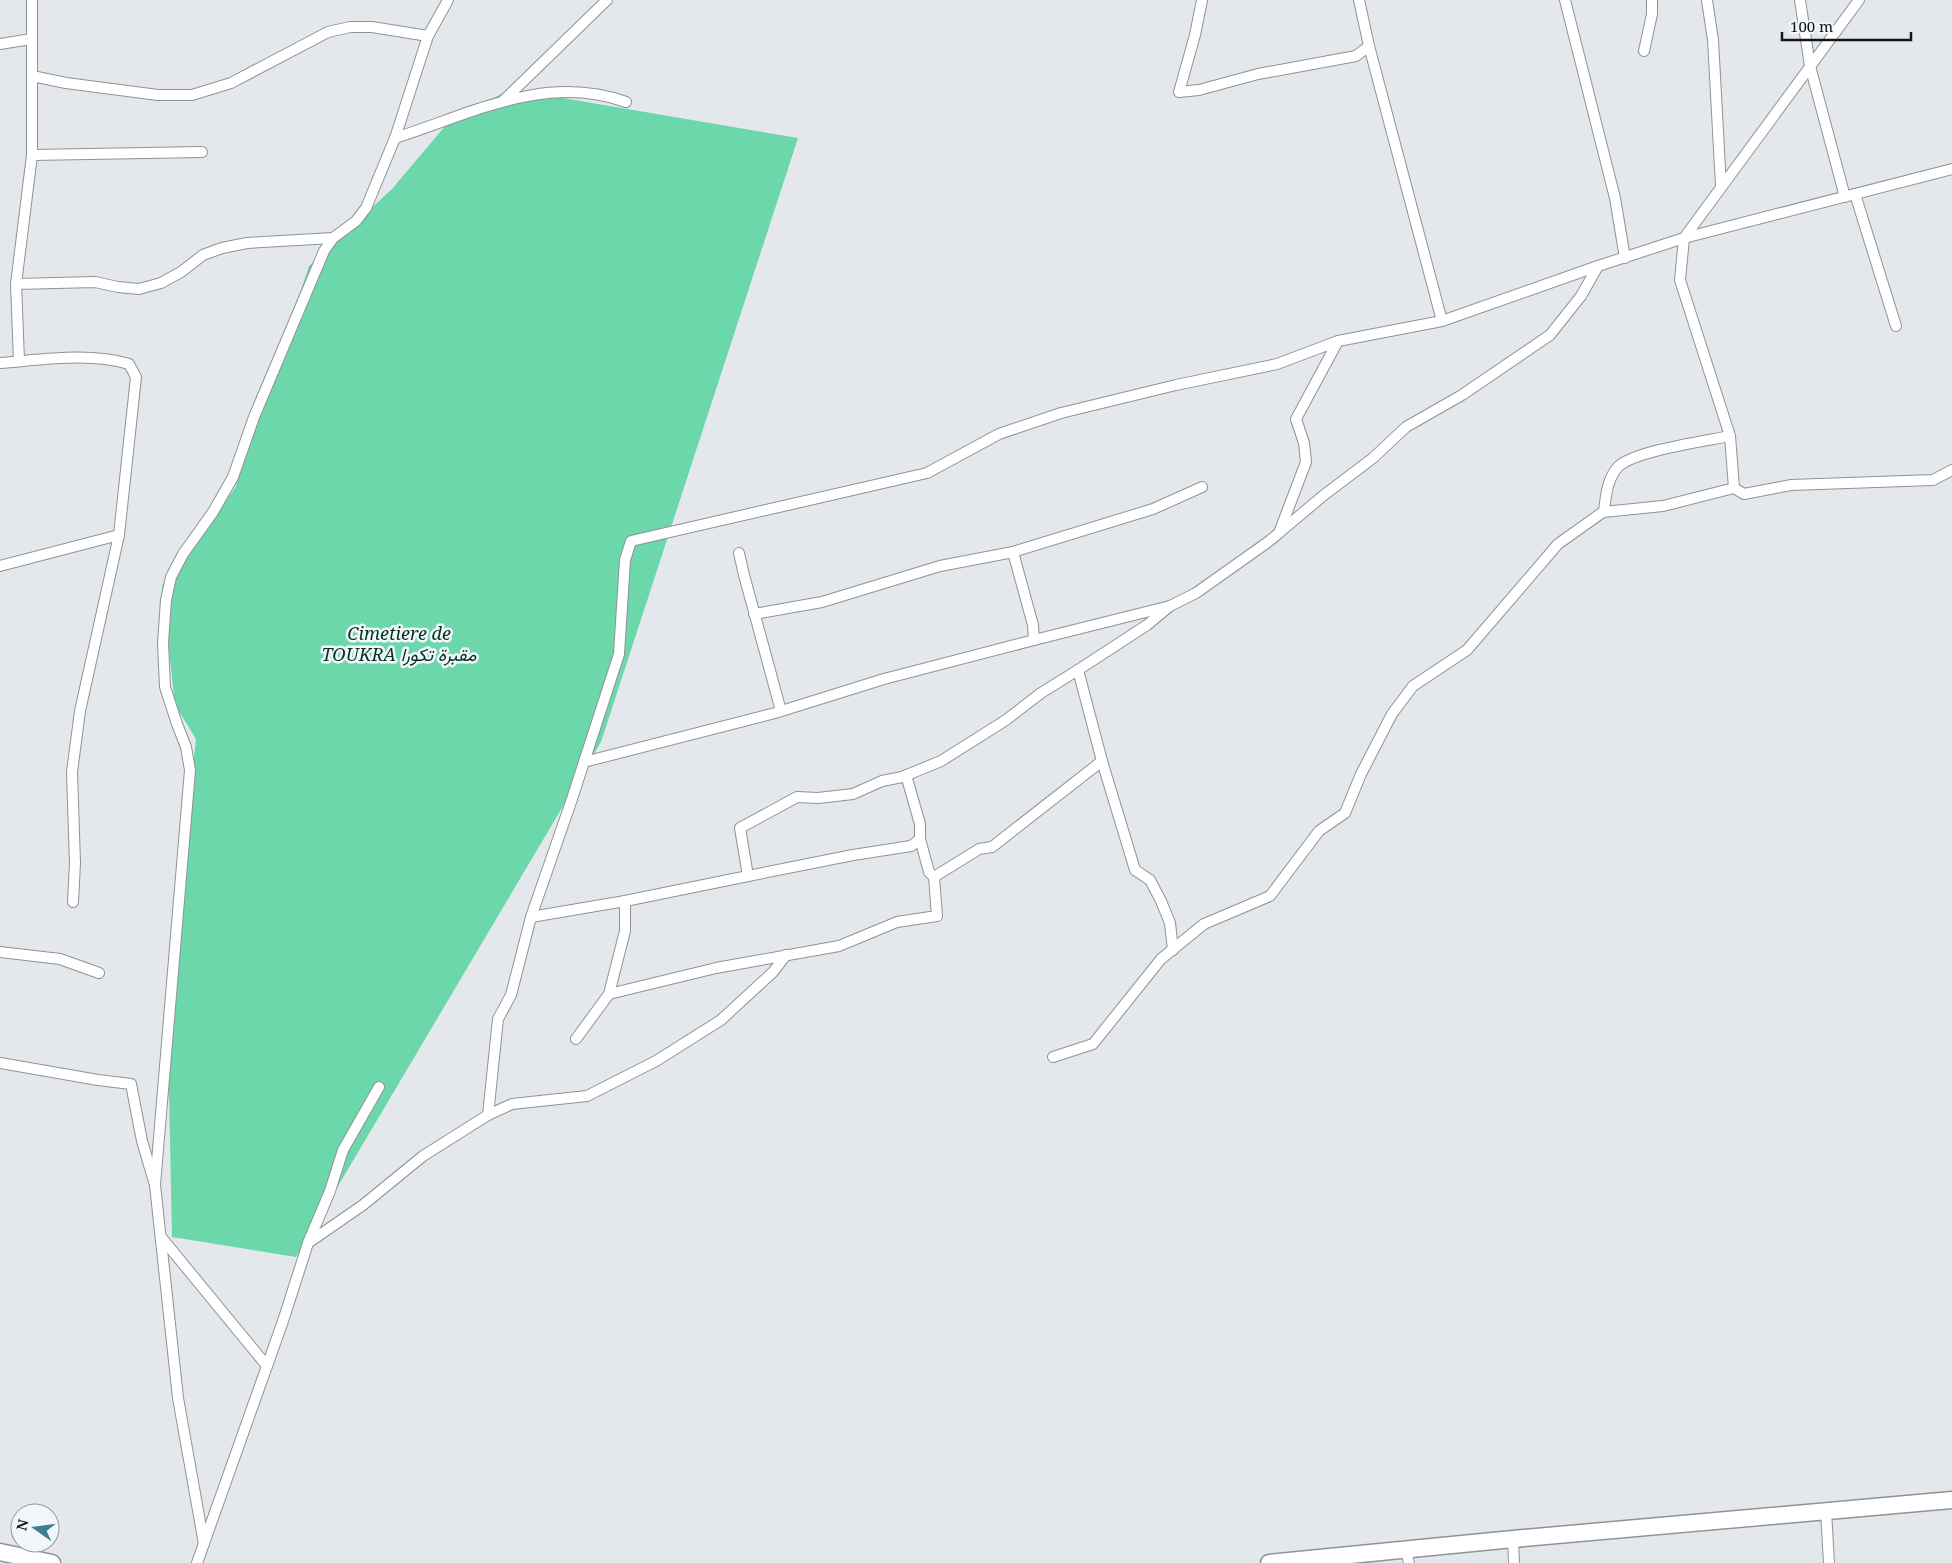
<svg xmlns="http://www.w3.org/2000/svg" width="1952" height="1563" font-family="'Noto Serif',Vazirmatn,serif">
	<rect width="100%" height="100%" fill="#e4e8ec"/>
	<polygon fill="#6cd7aa" points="510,89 798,138 601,742 296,1257 172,1237 167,995 196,739 175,705 162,586 235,488 309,266 392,189 446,125"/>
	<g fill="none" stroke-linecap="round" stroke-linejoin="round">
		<g stroke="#8f9296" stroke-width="12">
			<g id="minor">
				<polyline points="1202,0 1195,35 1179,92 1199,90 1258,74 1356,56 1369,46 1359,0"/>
				<polyline points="1565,0 1615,198 1625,258"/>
				<polyline points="1707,0 1713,40 1721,186"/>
				<polyline points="1800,0 1810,66 1845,197"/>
				<polyline points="0,44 31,39"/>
				<polyline points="1369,46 1442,321"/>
				<polyline points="1644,51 1652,14 1652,0"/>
				<polyline points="32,76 66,83 158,95 192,95 231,83 328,32 350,27 372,27 428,36"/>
				<polyline points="503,101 607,0"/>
				<path d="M395,138C471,114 545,73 626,102"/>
				<polyline points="32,155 202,152"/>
				<polyline points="1855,194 1896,326"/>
				<polyline points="16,284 95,282 118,287 139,289 161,283 181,272 203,255 222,248 247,243 333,238"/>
				<polyline points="19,361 16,284 32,155 32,0"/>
				<path d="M0,363C41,360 89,352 129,364L136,377L119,535L80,711L72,772L75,863L73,902"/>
				<polyline points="1734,488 1744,494 1791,485 1933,480 1952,470"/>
				<path d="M1604,511C1606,496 1607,479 1618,467C1633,451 1706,441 1730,436"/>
				<polyline points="1280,532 1324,495 1373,458 1406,427 1462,395 1550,335 1581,296 1598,266"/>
				<polyline points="739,553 744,575 781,711"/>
				<polyline points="0,566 119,535"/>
				<polyline points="754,614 822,602 940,566 1013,552 1153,509 1202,487"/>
				<polyline points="1034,640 1170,606 1196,593 1268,542 1279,533 1306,462 1304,443 1296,419 1338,341"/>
				<polyline points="1102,761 1135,870 1150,880 1161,901 1170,923 1173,950"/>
				<polyline points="584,762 775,713 884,679 1034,640 1033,625 1013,552"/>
				<polyline points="920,839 929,872 934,877"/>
				<polyline points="748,876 853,855 911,846 920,839 920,824 906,775"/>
				<polyline points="531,917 572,799 619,654 625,560 631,541 927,473 999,434 1061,413 1176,385 1277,364 1338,341 1442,321 1598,266 1684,238 1859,0"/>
				<polyline points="0,952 60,959 99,973"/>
				<polyline points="609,994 716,968 839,946 897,922 937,916 934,877 979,849 992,847 1102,761 1078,670 1147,625 1170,606"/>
				<polyline points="576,1039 609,994 625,931 625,901"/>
				<polyline points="1053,1057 1093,1044 1161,959 1204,924 1270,896 1319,831 1345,813 1361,774 1392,714 1413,686 1467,650 1558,544 1603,512 1663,506 1734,488 1730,436 1680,280 1684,238 1952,169"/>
				<polyline points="0,1063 98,1080 131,1084 142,1141 155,1185 178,1398 204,1544"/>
				<polyline points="488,1115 498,1019 511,995 531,917 625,901 748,876 740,828 797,797 818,798 853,794 882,781 902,777 941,761 1006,720 1041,693 1078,670"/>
				<polyline points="155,1185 190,770 186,747 177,724 165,687 163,643 166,600 171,577 183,554 213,512 233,477 254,417 324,251 333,238 356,221 366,208 395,138 428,36 448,0"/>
				<polyline points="161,1237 267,1366"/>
				<polyline points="308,1243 363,1205 423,1156 488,1115 512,1104 587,1096 656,1061 721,1020 773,972 786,955"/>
				<polyline points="1826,1511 1829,1563"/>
				<polyline points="1513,1539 1514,1563"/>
				<polyline points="1406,1550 1409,1563"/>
				<polyline points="197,1563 283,1321 308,1243 330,1191 343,1150 379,1087"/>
			</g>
		</g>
		<g stroke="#8f9296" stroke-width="19">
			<g id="trunk">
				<polyline points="0,1552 52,1563"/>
				<polyline points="1269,1563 1513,1539 1952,1500"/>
			</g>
		</g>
		<use href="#minor" stroke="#fff" stroke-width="10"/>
		<use href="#trunk" stroke="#fff" stroke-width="16"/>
	</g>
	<g text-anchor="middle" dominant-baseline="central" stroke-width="5" stroke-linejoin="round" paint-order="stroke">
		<g font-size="18" font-style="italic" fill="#003422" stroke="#f2f6fa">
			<text x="399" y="633">Cimetiere de<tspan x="399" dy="21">TOUKRA مقبرة تكورا</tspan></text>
		</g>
	</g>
	<g transform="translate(35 1528) rotate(284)"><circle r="24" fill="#f2f6fa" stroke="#999c9f"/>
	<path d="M0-4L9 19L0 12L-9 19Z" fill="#3e7e91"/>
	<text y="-8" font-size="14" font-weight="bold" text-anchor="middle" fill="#131416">N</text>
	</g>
	<path d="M1782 32v8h129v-8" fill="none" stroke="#131416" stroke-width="2.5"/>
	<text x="1790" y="32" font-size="15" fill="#131416" stroke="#f2f6fa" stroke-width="4" paint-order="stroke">100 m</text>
</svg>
